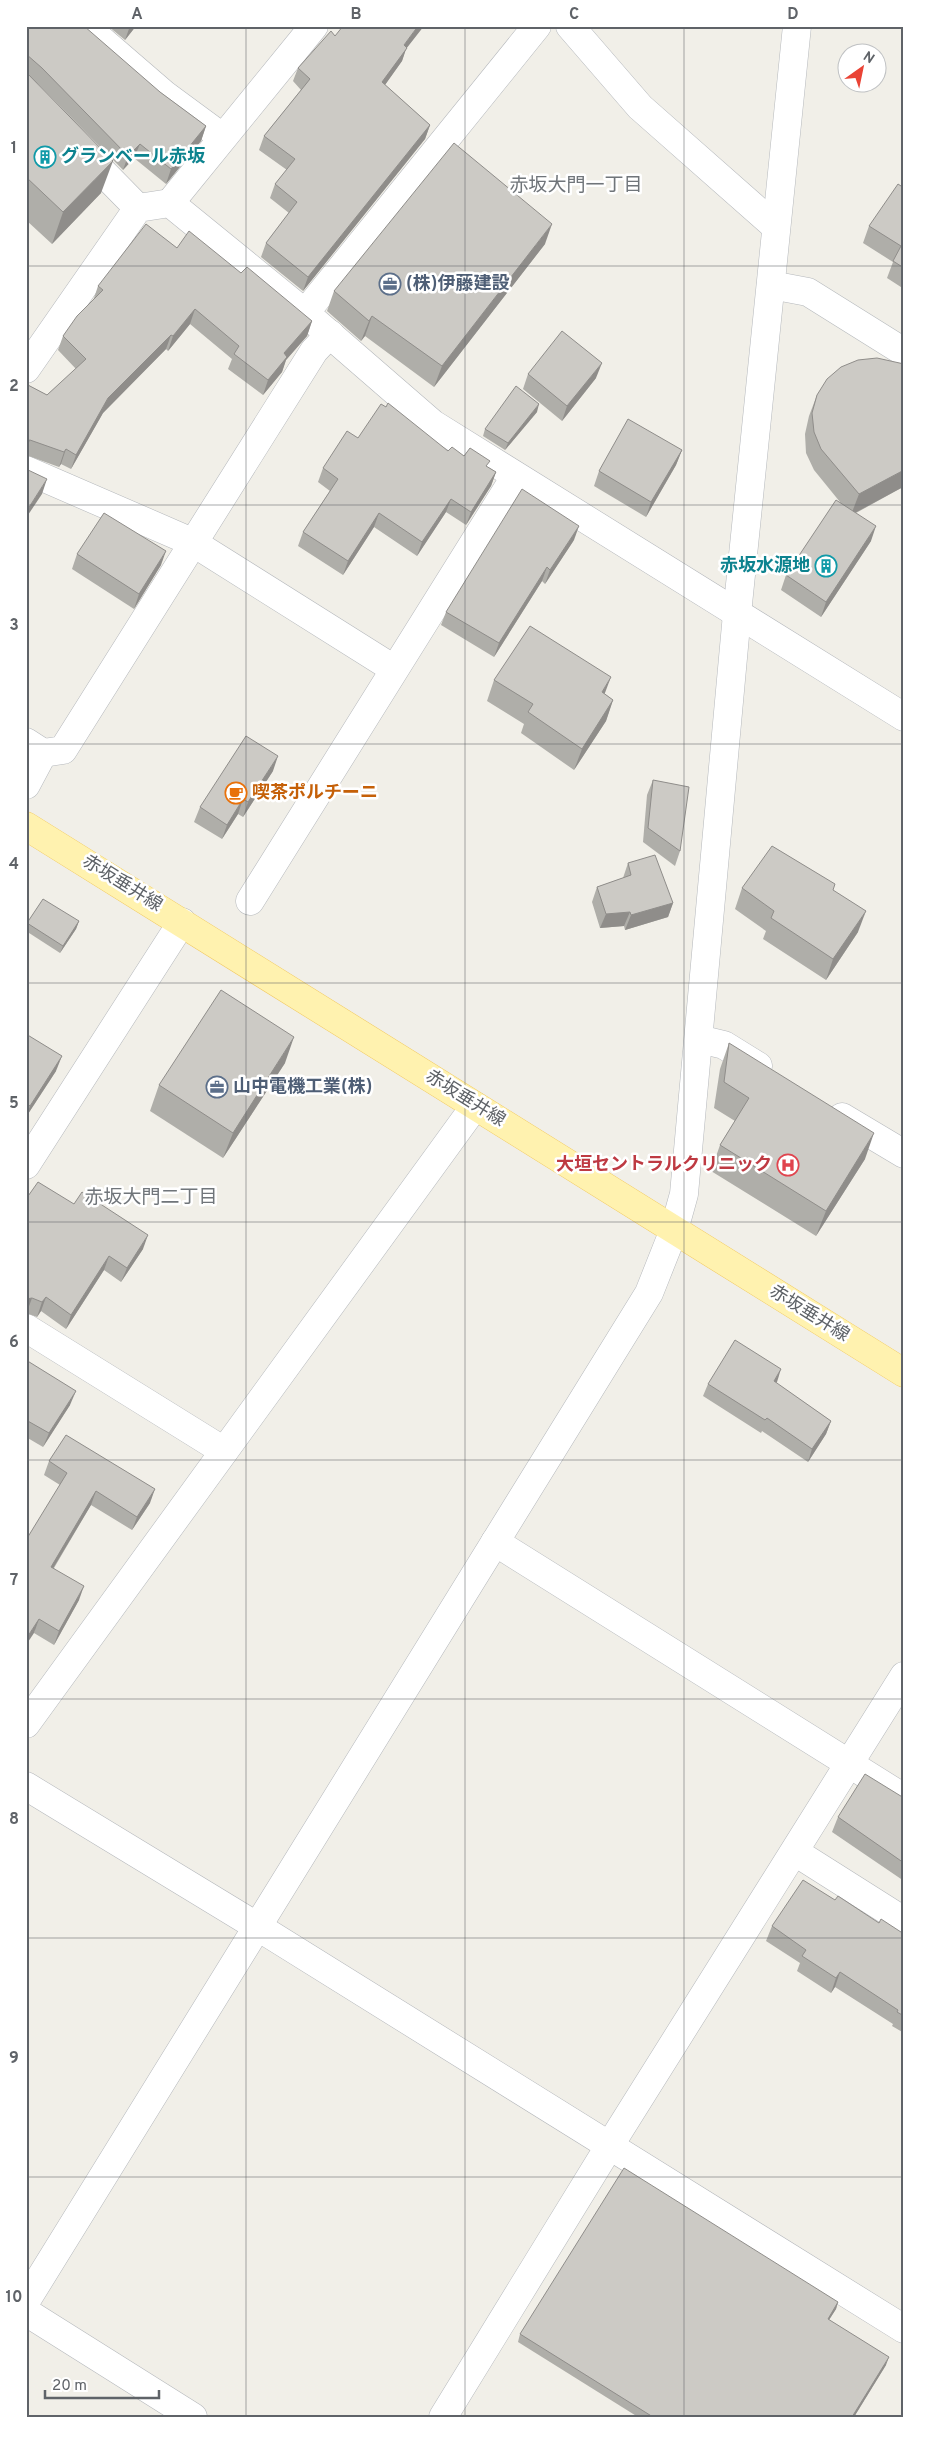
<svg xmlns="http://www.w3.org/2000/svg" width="930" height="2443" font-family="Overpass,'Noto Sans JP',sans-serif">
	<rect width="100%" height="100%" fill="#f1efe8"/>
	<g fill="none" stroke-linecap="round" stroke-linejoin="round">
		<g stroke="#b5b8bc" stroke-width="29">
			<g id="minor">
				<polyline points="85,26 165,95 222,137"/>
				<polyline points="570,26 640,107 776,227"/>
				<polyline points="81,150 138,208"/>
				<polyline points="170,203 314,26"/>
				<polyline points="771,285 808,292 904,352"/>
				<polyline points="305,313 537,26"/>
				<polyline points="26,369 138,208 170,203 305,313 433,424 904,717"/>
				<polyline points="26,470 192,542 394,669"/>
				<polyline points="26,742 43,753 26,785"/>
				<polyline points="43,753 63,750 314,351 330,334"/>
				<polyline points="250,901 515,477"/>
				<polyline points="699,1039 724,1045 758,1066"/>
				<polyline points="842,1117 904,1154"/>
				<polyline points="26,1165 182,922"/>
				<polyline points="26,1328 224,1451"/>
				<polyline points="495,1542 904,1798"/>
				<polyline points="26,1724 475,1106"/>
				<polyline points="26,1786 258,1927 904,2329"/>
				<polyline points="795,1852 904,1921"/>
				<polyline points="26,2301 649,1293 674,1230 684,1194 737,614 797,26"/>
				<polyline points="26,2312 193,2417"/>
				<polyline points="443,2417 610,2145 904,1676"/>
			</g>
		</g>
		<g stroke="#f2c960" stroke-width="29">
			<polyline id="major" points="26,826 904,1373"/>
		</g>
		<use href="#minor" stroke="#fff" stroke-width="28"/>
		<use href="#major" stroke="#fff2af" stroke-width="28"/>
	</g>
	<g fill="#afaea9">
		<polygon points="26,26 160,92 206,126 201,141 166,184 134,158 123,170 37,83 101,193 52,244 26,220"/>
		<polygon points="108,26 136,26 125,40"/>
		<polygon points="335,36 406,49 402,61 385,85 430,125 425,139 303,291 261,257 266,243 289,213 270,198 275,184 287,170 259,150 264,136 301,90 293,81 298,68"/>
		<polygon points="904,188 904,289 887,278 893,262 863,243 869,226"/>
		<polygon points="545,244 434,387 365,336 361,341 327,311 334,291"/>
		<polygon points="177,248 241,273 312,321 307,336 286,360 282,372 263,395 228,369 232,359 190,324 168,351 166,349 103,413 71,469 61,464 59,467 26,455 26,384 47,395 76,369 58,350 63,336 93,301 98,286"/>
		<polygon points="528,374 596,378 562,421 523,389"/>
		<polygon points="817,395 903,487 856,513 871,541 821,617 781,590 786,575 840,502 814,470 806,453 805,434 809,416"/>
		<polygon points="537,412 505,450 483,436 485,429"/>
		<polygon points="358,438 448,451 464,456 488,467 496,472 491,486 466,525 446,512 417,556 374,527 343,575 298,546 303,532 330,491 318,482 323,468"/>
		<polygon points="682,450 676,465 646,517 594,486 599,471"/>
		<polygon points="574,540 545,584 542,581 494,657 441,625 446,612"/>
		<polygon points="77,554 161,565 134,609 72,569"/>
		<polygon points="494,680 605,694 613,700 606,721 574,770 521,733 524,724 487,701"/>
		<polygon points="273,771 243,817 238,814 222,839 194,822 200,807"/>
		<polygon points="653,780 680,851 675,866 643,842 647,795"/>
		<polygon points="628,863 673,903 668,917 625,930 624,926 600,928 592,902 597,887 623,878"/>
		<polygon points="742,888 833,890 858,932 826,980 763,939 766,931 735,909"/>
		<polygon points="79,921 76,929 60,953 26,931 26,926 27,923"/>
		<polygon points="26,1034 56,1071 26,1117"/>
		<polygon points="729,1043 865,1159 816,1236 711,1171 720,1145 735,1121 714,1108 720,1069"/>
		<polygon points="285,1063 223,1158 150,1111 159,1085"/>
		<polygon points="26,1199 143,1249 121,1282 104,1270 66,1329 41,1311 37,1317 26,1313"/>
		<polygon points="26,1360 70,1405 43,1447 26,1437"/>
		<polygon points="776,1383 831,1421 826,1434 808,1462 762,1431 761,1433 703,1396 708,1384"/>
		<polygon points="49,1461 150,1503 132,1530 91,1505 54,1568 79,1600 54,1645 34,1633 60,1485 44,1475"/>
		<polygon points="904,1798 904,1881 832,1832 838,1817"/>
		<polygon points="835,1900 879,1923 904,1934 904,2033 892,2026 893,2024 835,1987 831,1993 797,1971 800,1963 766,1941 772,1926"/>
		<polygon points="838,2302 836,2309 829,2320 886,2365 854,2417 638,2417 518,2342 520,2334"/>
	</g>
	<g fill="#8f8d8a">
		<polygon points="130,26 136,26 125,40"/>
		<polygon points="418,26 424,26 406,49 402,61 377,96 382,82 404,45"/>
		<polygon points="430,125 425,139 303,291 308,277"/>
		<polygon points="206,126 201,141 166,184 171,169"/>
		<polygon points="140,144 134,158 123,170 128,156"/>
		<polygon points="113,161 101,193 52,244 63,212"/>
		<polygon points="552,224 545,244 434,387 442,366"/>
		<polygon points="195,309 190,324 168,351 173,336"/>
		<polygon points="372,316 365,336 361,341 369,321"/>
		<polygon points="312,321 307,336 286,360 282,372 263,395 268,380 284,353"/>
		<polygon points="171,335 166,349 103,413 71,469 76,455 108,398"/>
		<polygon points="602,363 596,378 562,421 567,406"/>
		<polygon points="539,404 537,412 505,450 508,443"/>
		<polygon points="30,440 26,450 26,441"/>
		<polygon points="66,449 61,464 59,467 64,452"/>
		<polygon points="682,450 676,465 646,517 651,502"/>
		<polygon points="904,470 904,486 903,487 851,515 859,494"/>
		<polygon points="496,472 491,486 466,525 471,512"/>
		<polygon points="47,479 42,494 26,518 26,512"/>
		<polygon points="451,499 446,512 417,556 422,542"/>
		<polygon points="379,513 374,527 343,575 348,561"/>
		<polygon points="579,526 574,540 545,584 550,570"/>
		<polygon points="876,526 871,541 821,617 826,602"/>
		<polygon points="166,551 161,565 134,609 139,594"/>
		<polygon points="547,567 542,581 494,657 499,643"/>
		<polygon points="611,677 603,698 602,692"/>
		<polygon points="613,700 606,721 574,770 582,749"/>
		<polygon points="278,756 273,771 243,817 248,802"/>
		<polygon points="243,799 238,814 222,839 227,825"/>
		<polygon points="673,903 668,917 625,930 631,915"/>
		<polygon points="866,911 858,932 826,980 833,959"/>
		<polygon points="630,912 624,926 600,928 606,914"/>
		<polygon points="79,921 76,929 60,953 63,946"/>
		<polygon points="294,1037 285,1063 223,1158 233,1133"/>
		<polygon points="62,1056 56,1071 26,1117 30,1106"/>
		<polygon points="874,1133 865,1159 816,1236 826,1211"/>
		<polygon points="148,1235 143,1249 121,1282 127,1268"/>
		<polygon points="109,1256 104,1270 66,1329 71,1315"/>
		<polygon points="46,1297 41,1311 37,1317 42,1302"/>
		<polygon points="32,1298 27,1312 26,1313 26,1299"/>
		<polygon points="781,1369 777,1382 769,1394 774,1381"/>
		<polygon points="76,1391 70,1405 43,1447 49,1433"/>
		<polygon points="831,1421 826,1434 808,1462 812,1449"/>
		<polygon points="155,1489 150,1503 132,1530 137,1517"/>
		<polygon points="96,1491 91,1505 46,1580 51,1567"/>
		<polygon points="84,1586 79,1600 54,1645 59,1631"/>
		<polygon points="39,1619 34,1633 26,1645 26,1639"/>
		<polygon points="840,1972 835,1987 831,1993 836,1978"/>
		<polygon points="838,2302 836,2309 825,2326 828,2319"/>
		<polygon points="889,2357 886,2365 854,2417 852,2417"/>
	</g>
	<g fill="#cccac5" stroke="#8f8d8a">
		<polygon points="26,26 84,26 160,92 206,126 171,169 140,144 128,156 42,68 26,54"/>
		<polygon points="343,26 418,26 404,45 407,48 382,82 430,125 308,277 266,243 297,202 275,184 295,159 264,136 310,79 298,68 331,31 335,36"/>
		<polygon points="26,72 113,161 63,212 26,177"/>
		<polygon points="454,143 552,224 442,366 372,316 369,321 334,291"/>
		<polygon points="898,184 904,188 904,268 893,261 901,246 869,226"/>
		<polygon points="146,224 177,248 189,231 241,273 247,267 312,321 284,353 287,357 268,380 234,354 239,346 195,309 173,336 171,335 108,398 76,455 66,449 64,452 30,440 26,441 26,384 47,395 86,359 63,336 77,316 103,290 98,286"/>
		<polygon points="562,331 602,363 567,406 528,374"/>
		<polygon points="877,358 904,364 904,470 859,494 821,449 814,432 812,413 817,395 827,379 841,367 858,360"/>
		<polygon points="516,386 539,404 508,443 485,429"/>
		<polygon points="388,403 448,451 452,447 464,456 470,448 490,461 486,466 496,472 471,512 451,499 422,542 379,513 348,561 303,532 338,479 323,468 347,431 358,438 381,404 386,407"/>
		<polygon points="628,419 682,450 651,502 599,471"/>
		<polygon points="26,469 47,479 26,512"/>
		<polygon points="522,489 579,526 550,570 547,567 499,643 446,612"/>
		<polygon points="836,500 876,526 826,602 786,575"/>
		<polygon points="104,513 166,551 139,594 77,554"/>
		<polygon points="530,626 611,677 602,692 613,700 582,749 528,712 533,704 494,680"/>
		<polygon points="246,736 278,756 248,802 243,799 227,825 200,807"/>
		<polygon points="653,780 689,787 680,851 648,828"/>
		<polygon points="772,846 835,884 833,890 866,911 833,959 771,918 774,911 742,888"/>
		<polygon points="655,855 673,903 631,915 630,912 606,914 597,887 631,875 628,863"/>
		<polygon points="43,899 79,921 63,946 27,923"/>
		<polygon points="221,990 294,1037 233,1133 159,1085"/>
		<polygon points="26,1034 62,1056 30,1106 26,1103"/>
		<polygon points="729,1043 874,1133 826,1211 720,1145 749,1098 724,1082"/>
		<polygon points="38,1182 74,1204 82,1192 148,1235 127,1268 109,1256 71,1315 46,1297 42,1302 32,1298 26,1299 26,1199"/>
		<polygon points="735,1340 781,1369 774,1381 831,1421 812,1449 767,1418 765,1420 708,1384"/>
		<polygon points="26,1360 76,1391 49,1433 26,1420"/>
		<polygon points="66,1435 155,1489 137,1517 96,1491 51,1567 84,1586 59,1631 39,1619 26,1639 26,1540 67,1473 49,1461"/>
		<polygon points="865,1774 904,1798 904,1863 838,1817"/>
		<polygon points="803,1880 835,1900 838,1896 879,1923 881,1919 904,1934 904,2016 897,2012 898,2010 840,1972 836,1978 802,1956 806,1950 772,1926"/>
		<polygon points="624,2168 838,2302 828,2319 889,2357 852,2417 653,2417 520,2334"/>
	</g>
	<path fill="none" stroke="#5f6368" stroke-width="1" stroke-opacity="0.55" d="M246,26V2417M465,26V2417M684,26V2417M26,266H904M26,505H904M26,744H904M26,983H904M26,1222H904M26,1460H904M26,1699H904M26,1938H904M26,2177H904"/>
	<defs>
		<g id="building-ring" transform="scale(1.125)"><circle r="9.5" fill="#fff" stroke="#0f9aa8" stroke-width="1.5"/><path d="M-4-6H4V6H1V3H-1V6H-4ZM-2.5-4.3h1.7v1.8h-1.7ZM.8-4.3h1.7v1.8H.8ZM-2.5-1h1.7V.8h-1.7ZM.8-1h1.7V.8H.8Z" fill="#0f9aa8"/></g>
		<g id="office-ring" transform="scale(1.125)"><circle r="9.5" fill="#fff" stroke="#5c6f8a" stroke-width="1.5"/><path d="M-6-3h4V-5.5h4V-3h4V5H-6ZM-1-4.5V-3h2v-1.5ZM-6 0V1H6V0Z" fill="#5c6f8a"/></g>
		<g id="cafe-ring" transform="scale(1.125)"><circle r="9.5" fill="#fff" stroke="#e8710a" stroke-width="1.5"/><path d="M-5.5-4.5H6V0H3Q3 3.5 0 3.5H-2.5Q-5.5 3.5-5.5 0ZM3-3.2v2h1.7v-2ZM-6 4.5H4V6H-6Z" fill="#e8710a"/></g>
		<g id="hospital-ring" transform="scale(1.125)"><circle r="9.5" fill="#fff" stroke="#e0444e" stroke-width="1.5"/><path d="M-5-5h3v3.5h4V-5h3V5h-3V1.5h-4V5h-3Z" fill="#e0444e"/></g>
	</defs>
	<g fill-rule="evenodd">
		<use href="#building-ring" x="45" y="157"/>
		<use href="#office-ring" x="390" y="284"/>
		<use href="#building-ring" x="826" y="566"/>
		<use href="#cafe-ring" x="236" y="793"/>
		<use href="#office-ring" x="217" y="1087"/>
		<use href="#hospital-ring" x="788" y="1165"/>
	</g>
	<g text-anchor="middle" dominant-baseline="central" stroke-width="5" stroke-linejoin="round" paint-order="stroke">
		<g font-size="18" font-weight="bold" fill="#0d838f" stroke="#fff" text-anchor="start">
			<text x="61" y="157">グランベール赤坂</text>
			<text x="810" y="566" text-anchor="end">赤坂水源地</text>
		</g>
		<g font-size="18" font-weight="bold" fill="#4e5e75" stroke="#fff" text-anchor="start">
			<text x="406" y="284">(株)伊藤建設</text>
			<text x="233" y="1087">山中電機工業(株)</text>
		</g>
		<g font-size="18" font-weight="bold" fill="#c56008" stroke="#fff" text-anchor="start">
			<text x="252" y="793">喫茶ポルチーニ</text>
		</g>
		<g font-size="18" fill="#5f6368" stroke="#fff">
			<text transform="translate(122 884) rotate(32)">赤坂垂井線</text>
			<text transform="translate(465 1099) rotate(32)">赤坂垂井線</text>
			<text transform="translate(809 1314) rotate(32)">赤坂垂井線</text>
		</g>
		<g font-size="18" font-weight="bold" fill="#be3a42" stroke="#fff" text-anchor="end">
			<text x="772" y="1165">大垣セントラルクリニック</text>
		</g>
		<g font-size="19" fill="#70757a" stroke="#fff">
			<text x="576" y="186">赤坂大門一丁目</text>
			<text x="151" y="1198">赤坂大門二丁目</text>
		</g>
	</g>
	<rect width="930" height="2443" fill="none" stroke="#ffffff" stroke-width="55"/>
	<g transform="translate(862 68) rotate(33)"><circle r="24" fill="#ffffff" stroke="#bfc1c3"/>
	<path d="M0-4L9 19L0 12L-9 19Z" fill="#ea4335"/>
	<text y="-8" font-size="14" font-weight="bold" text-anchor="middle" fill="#5f6368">N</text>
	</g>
	<path d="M45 2390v8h114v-8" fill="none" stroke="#5f6368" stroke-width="2.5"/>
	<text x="52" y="2390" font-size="15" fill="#5f6368" stroke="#ffffff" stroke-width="4" paint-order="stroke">20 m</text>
	<rect x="28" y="28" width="874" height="2388" fill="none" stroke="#5f6368" stroke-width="2"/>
	<g font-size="16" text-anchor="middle" font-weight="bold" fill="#5f6368">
		<text x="137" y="19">A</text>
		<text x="356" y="19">B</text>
		<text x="574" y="19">C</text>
		<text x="793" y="19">D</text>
		<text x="14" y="153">1</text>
		<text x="14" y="391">2</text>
		<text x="14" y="630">3</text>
		<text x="14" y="869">4</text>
		<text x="14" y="1108">5</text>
		<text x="14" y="1347">6</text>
		<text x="14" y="1585">7</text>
		<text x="14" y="1824">8</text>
		<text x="14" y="2063">9</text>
		<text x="14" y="2302">10</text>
	</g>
</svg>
